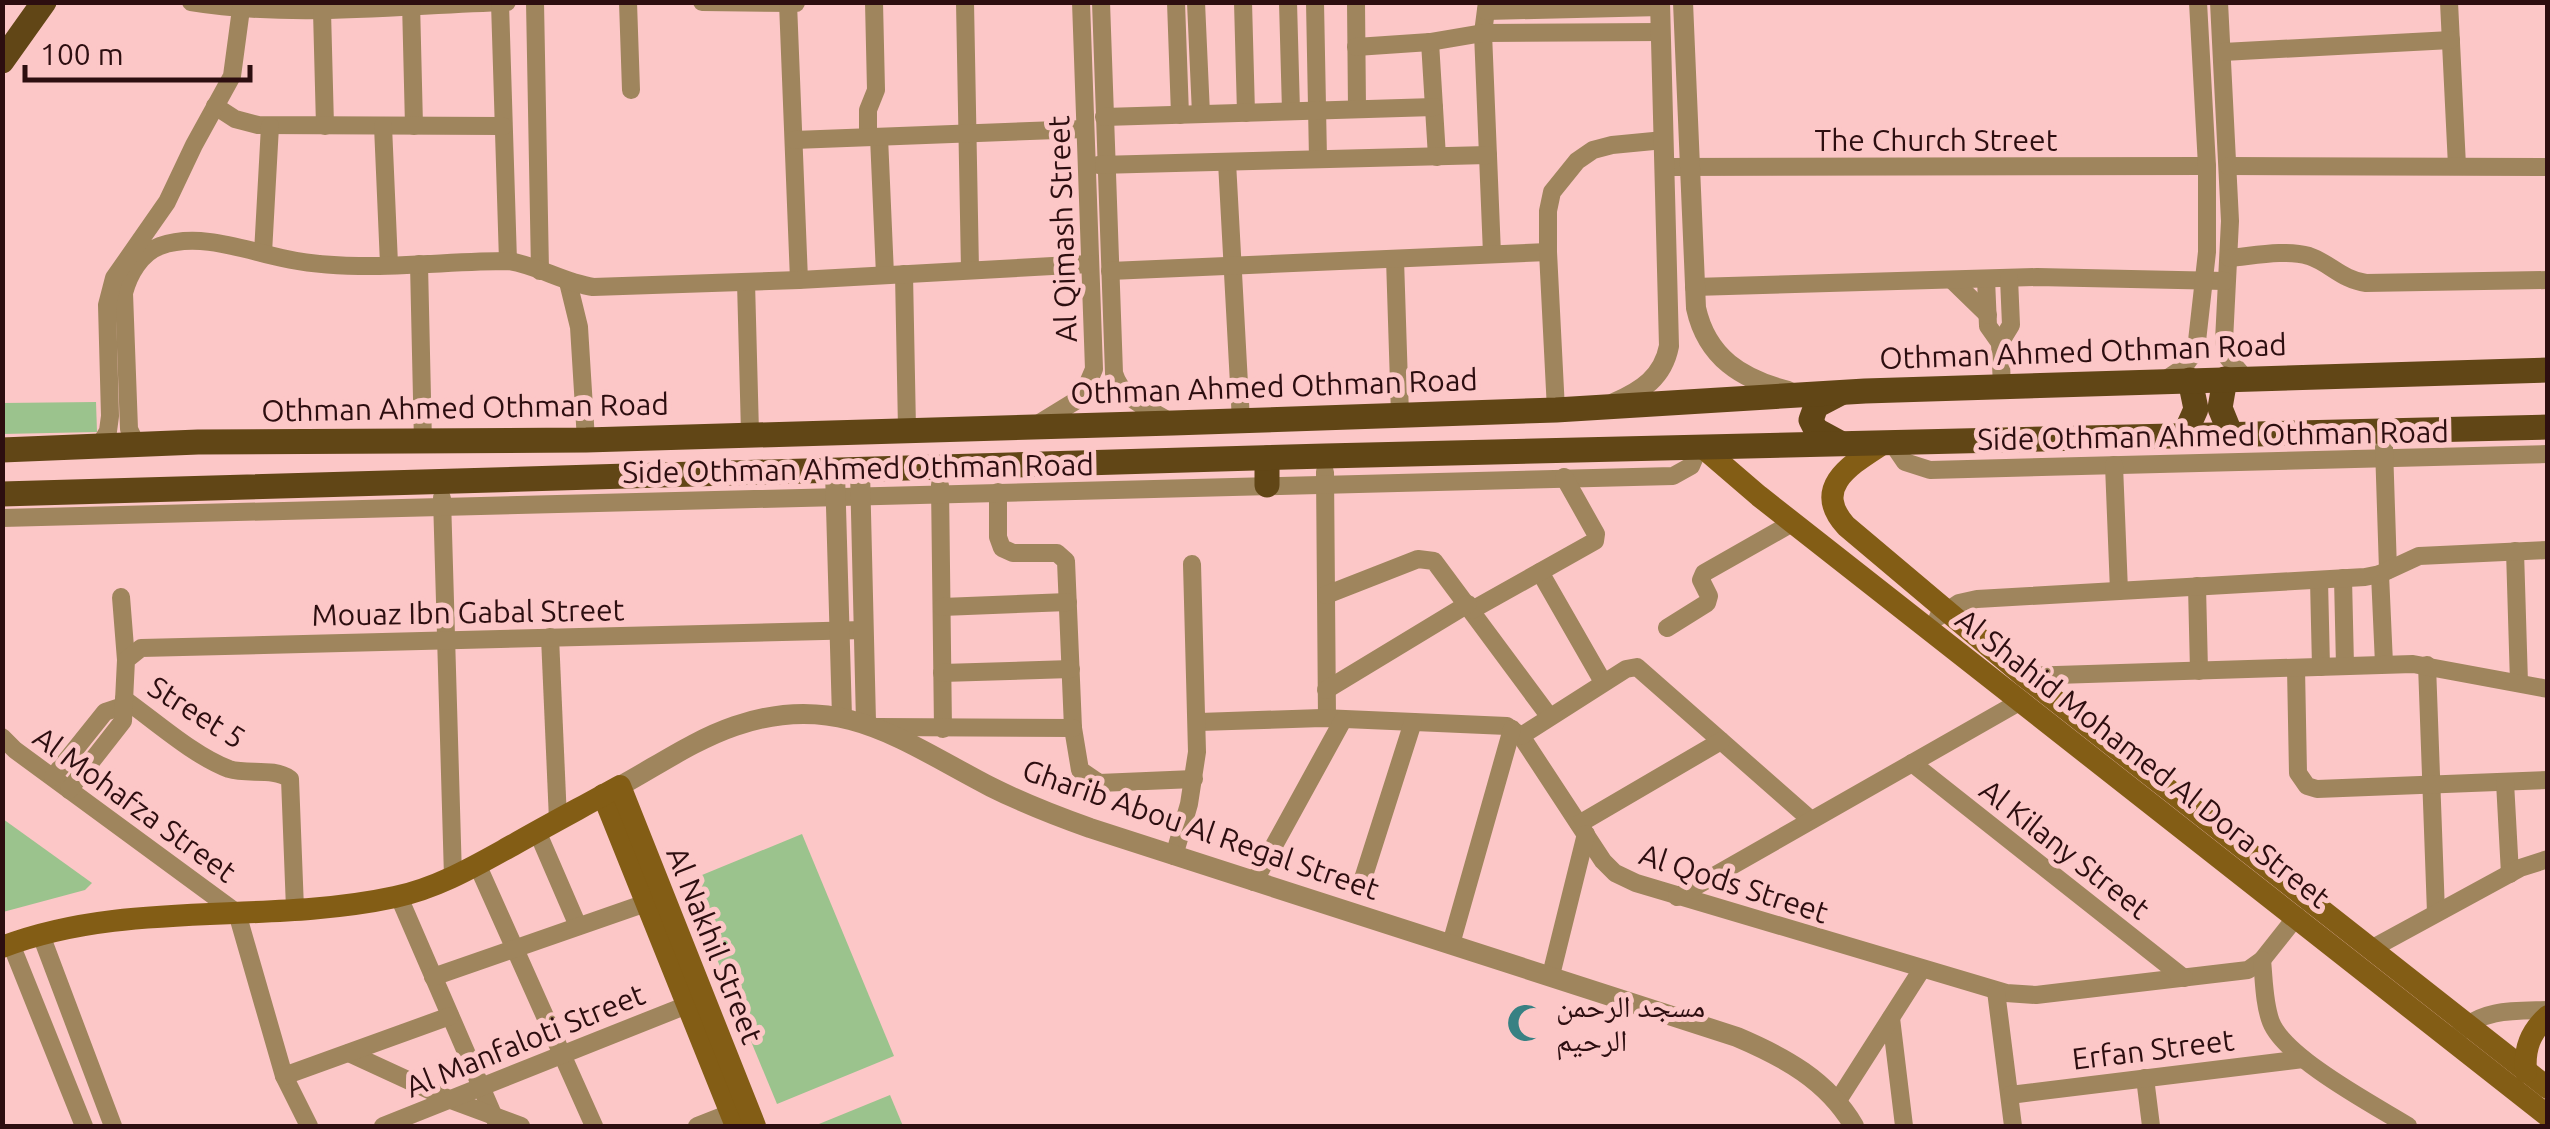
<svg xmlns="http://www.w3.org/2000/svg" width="2550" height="1129" font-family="Ubuntu,'Noto Naskh Arabic',sans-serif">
	<rect width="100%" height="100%" fill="#fcc7c7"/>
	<g fill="#9bc38d">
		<polygon points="96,402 97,432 3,434 2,403"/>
		<polygon points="3,819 92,883 85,890 3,912"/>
		<polygon points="802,834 894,1056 777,1104 685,882"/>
		<polygon points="890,1095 903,1126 814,1126"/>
	</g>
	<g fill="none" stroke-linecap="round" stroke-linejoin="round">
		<g stroke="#9f855d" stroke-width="18">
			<path d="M191,2C295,19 402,5 507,2"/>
			<polyline points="411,2 414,126"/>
			<polyline points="535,2 540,271"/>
			<polyline points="628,2 631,90"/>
			<polyline points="702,2 796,3"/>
			<polyline points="965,2 970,270"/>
			<path d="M1101,2L1114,373C1122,400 1150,409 1172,423"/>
			<polyline points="1176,2 1180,115"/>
			<polyline points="1196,2 1201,114"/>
			<polyline points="1243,2 1246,113"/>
			<polyline points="1288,2 1291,111"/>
			<polyline points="1315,2 1318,159"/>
			<polyline points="1356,2 1357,109"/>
			<polyline points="1487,2 1483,33 1492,254"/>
			<polyline points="2219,2 2230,221 2224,341 2228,358 2245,378"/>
			<polyline points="2449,2 2457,166"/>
			<polyline points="500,3 508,261"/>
			<polyline points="788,3 799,280"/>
			<polyline points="322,11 325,126"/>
			<polyline points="1486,11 1661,7"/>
			<polyline points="1430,42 1437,157"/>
			<polyline points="1356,47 1430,42 1483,33 1661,32"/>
			<polyline points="2223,52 2451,40"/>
			<polyline points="215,106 235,119 258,125 503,126"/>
			<polyline points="1104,117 1434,107"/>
			<polyline points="383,126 389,264"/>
			<polyline points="868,137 868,110 876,90 874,2"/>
			<polyline points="879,137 885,275"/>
			<polyline points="794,140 1085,129"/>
			<polyline points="1227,162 1241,421"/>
			<polyline points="1098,165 1488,155"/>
			<polyline points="2228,166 2548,167"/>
			<polyline points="1665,167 2207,166"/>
			<polyline points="263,253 270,126"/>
			<path d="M2229,258C2253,256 2285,249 2309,256C2330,263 2342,280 2366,283L2548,280"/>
			<polyline points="1395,259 1400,415"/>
			<polyline points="419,264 423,443"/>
			<polyline points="1110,271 1548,252"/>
			<polyline points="904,274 907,429"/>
			<polyline points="1986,279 1988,326 2000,343"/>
			<polyline points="1952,280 1988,315"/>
			<polyline points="568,282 579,327 586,440"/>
			<polyline points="746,282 750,433"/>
			<polyline points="1694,287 2037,277 2225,281"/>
			<polyline points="2165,380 2183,368 2196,350 2207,252 2207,166 2198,2"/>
			<polyline points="2002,386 2000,343 2011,325 2009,278"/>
			<polyline points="1556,410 1548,252 1548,211 1552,192 1577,161 1593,150 1612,145 1664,140"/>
			<polyline points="1038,424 1082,397 1094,369 1081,2"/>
			<polyline points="1892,443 1905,462 1930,470 2548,454"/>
			<path d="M136,444L129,429L124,293C129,274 141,253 160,246C199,232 245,250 282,258C351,274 437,261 508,261C537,265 562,282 593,287L799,280L1089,264"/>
			<polyline points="100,445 108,431 110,416 107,305 114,278 167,202 194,145 232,76 241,9"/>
			<polyline points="2384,447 2388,570"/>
			<polyline points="2114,465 2119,591"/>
			<polyline points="1325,472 1327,718"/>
			<polyline points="940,485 943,729"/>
			<polyline points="998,492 998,537 1002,548 1013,553 1057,553 1066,561 1073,728 1080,770 1099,783 1194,779"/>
			<polyline points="442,498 453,877"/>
			<polyline points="2,518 1673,476 1691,466 1699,447"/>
			<polyline points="2515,551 2519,683"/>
			<polyline points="1540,572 1603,682"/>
			<polyline points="2380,574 2384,664"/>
			<polyline points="2343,578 2345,666"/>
			<polyline points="2319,580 2321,667"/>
			<polyline points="2197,586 2199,671"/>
			<polyline points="1326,595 1418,559 1434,561 1549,716"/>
			<polyline points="121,597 126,660"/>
			<polyline points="942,607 1068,602"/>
			<polyline points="1472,610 1595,541 1596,534 1564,477"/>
			<polyline points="1938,617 1959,603 1977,599 2365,577 2380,574 2419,556 2548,550"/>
			<polyline points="1667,628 1707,603 1709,596 1701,580 1704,573 1794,522"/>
			<polyline points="550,637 558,820"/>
			<polyline points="2427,665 2436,913"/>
			<polyline points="2296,668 2298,773 2307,786 2317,789 2548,780"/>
			<polyline points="942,673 1071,669"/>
			<polyline points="2024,676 2413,664 2548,689"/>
			<polyline points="1326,690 1468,604"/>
			<path d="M124,699C155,721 194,756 229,769C248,775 273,767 290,779L295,909"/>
			<polyline points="1199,722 1322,718 1507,726 1521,736 1603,861 1615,873 1636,883 2006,993 2036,995 2248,970 2262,960 2297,916"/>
			<polyline points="878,727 1073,728"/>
			<polyline points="1521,736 1626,669 1637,667 1811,820"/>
			<polyline points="2,737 15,750 237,913 284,1076 309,1126"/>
			<polyline points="1912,763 2184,978"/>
			<polyline points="53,777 105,712 123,706"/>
			<polyline points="2505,782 2510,874"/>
			<polyline points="69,790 123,721 126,660 141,648 864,630"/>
			<polyline points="1579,824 1721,741"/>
			<polyline points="537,831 578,926"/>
			<polyline points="1174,856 1189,804 1197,752 1192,564"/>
			<polyline points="477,864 594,1126"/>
			<polyline points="1254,882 1343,720"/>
			<polyline points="1361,885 1413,722"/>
			<polyline points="399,897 498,1126"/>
			<polyline points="1677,897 2021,701"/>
			<polyline points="41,935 113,1126"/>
			<polyline points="11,944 84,1126"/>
			<polyline points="1451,944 1512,729"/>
			<polyline points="2373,948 2520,868 2548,859"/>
			<path d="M2262,960C2264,980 2264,1004 2271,1022C2285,1058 2374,1105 2408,1126"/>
			<polyline points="1551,975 1586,834"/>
			<polyline points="433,977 646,903"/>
			<polyline points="1996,991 2013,1126"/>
			<polyline points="1891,1018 1904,1126"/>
			<path d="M2460,1032C2482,1008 2518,1011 2548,1010"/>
			<polyline points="349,1053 451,1100 521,1126"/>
			<polyline points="284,1076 450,1016"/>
			<polyline points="2145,1078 2151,1126"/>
			<polyline points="2010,1095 2303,1059"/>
			<polyline points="1837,1102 1922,969"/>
			<polyline points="383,1126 687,1005"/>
			<polyline points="697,1126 730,1113"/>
		</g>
		<g stroke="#9f855d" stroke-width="20">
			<path d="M1683,2L1696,308C1707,358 1742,379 1788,391"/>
			<path d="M1614,403C1642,391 1663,377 1669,346L1660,2"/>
			<polyline points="860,471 866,722"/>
			<polyline points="835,472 842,717"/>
			<path d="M620,786C657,766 694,740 735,726C840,690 902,741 991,787C1023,803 1056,816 1090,828L1737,1037C1784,1057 1827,1080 1854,1126"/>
		</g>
		<g stroke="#835d15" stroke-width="22">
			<path d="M1884,443C1854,463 1810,486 1846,526L2024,676L2548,1088"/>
			<polyline points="1702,447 1759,496 2548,1116"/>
			<polyline points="603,795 736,1126"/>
			<path d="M2,947C127,899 266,925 395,897C438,888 475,866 513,845C548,825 584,806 620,786L755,1126"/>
			<path d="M2526,1072C2524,1049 2530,1032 2548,1016"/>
		</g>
		<g stroke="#614616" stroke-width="25">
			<polyline points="2,61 44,2"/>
			<polyline points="2225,379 2220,408 2231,435"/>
			<polyline points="1839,394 1816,406 1811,420 1816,430 1840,443"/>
			<polyline points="2184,436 2196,409 2190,380"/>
			<polyline points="2,450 198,442 586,440 1173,423 1556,410 1865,391 2548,370"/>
			<polyline points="1267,458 1267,485"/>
			<polyline points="2,494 1325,456 2548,427"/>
		</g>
	</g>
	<defs>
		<g id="mosque-bare" transform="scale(3)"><path d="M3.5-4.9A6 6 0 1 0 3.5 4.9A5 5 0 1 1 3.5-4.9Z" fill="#388183" stroke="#fcc7c7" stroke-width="2.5" paint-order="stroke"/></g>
	</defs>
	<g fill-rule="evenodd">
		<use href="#mosque-bare" x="1526" y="1023"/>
	</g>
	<g text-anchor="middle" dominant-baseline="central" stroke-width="10" stroke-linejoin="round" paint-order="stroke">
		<g font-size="30" fill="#2d0e10" stroke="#fcc7c7">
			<text x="1936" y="140">The Church Street</text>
			<text transform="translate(1062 229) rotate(-92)">Al Qimash Street</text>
			<text transform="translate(2083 351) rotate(-2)">Othman Ahmed Othman Road</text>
			<text transform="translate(1274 386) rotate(-2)">Othman Ahmed Othman Road</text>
			<text transform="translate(465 407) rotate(-1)">Othman Ahmed Othman Road</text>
			<text transform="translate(2213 435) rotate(-1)">Side Othman Ahmed Othman Road</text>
			<text transform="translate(858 468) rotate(-1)">Side Othman Ahmed Othman Road</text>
			<text transform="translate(468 612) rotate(-1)">Mouaz Ibn Gabal Street</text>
			<text transform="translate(197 712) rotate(32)">Street 5</text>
			<text transform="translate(2143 758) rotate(38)">Al Shahid Mohamed Al Dora Street</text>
			<text transform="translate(135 804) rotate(36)">Al Mohafza Street</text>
			<text transform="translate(1201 829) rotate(19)">Gharib Abou Al Regal Street</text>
			<text transform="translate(2065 849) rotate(38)">Al Kilany Street</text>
			<text transform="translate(1734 883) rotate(18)">Al Qods Street</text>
			<text transform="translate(715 945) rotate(68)">Al Nakhil Street</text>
			<text transform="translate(525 1040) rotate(-22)">Al Manfaloti Street</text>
			<text transform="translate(2153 1049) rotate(-7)">Erfan Street</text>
		</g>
		<g font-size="30" fill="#2d0e10" stroke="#fcc7c7" text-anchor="start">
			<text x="1556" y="1006">مسجد الرحمن<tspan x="1556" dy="34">الرحيم</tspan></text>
		</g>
	</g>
	<rect width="2550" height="1129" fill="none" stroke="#2d0e10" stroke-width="10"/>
	<path d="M25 65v15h225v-15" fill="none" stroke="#2d0e10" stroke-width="5"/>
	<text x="40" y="65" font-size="30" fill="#2d0e10" stroke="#fcc7c7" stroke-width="8" paint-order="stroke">100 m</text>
</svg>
